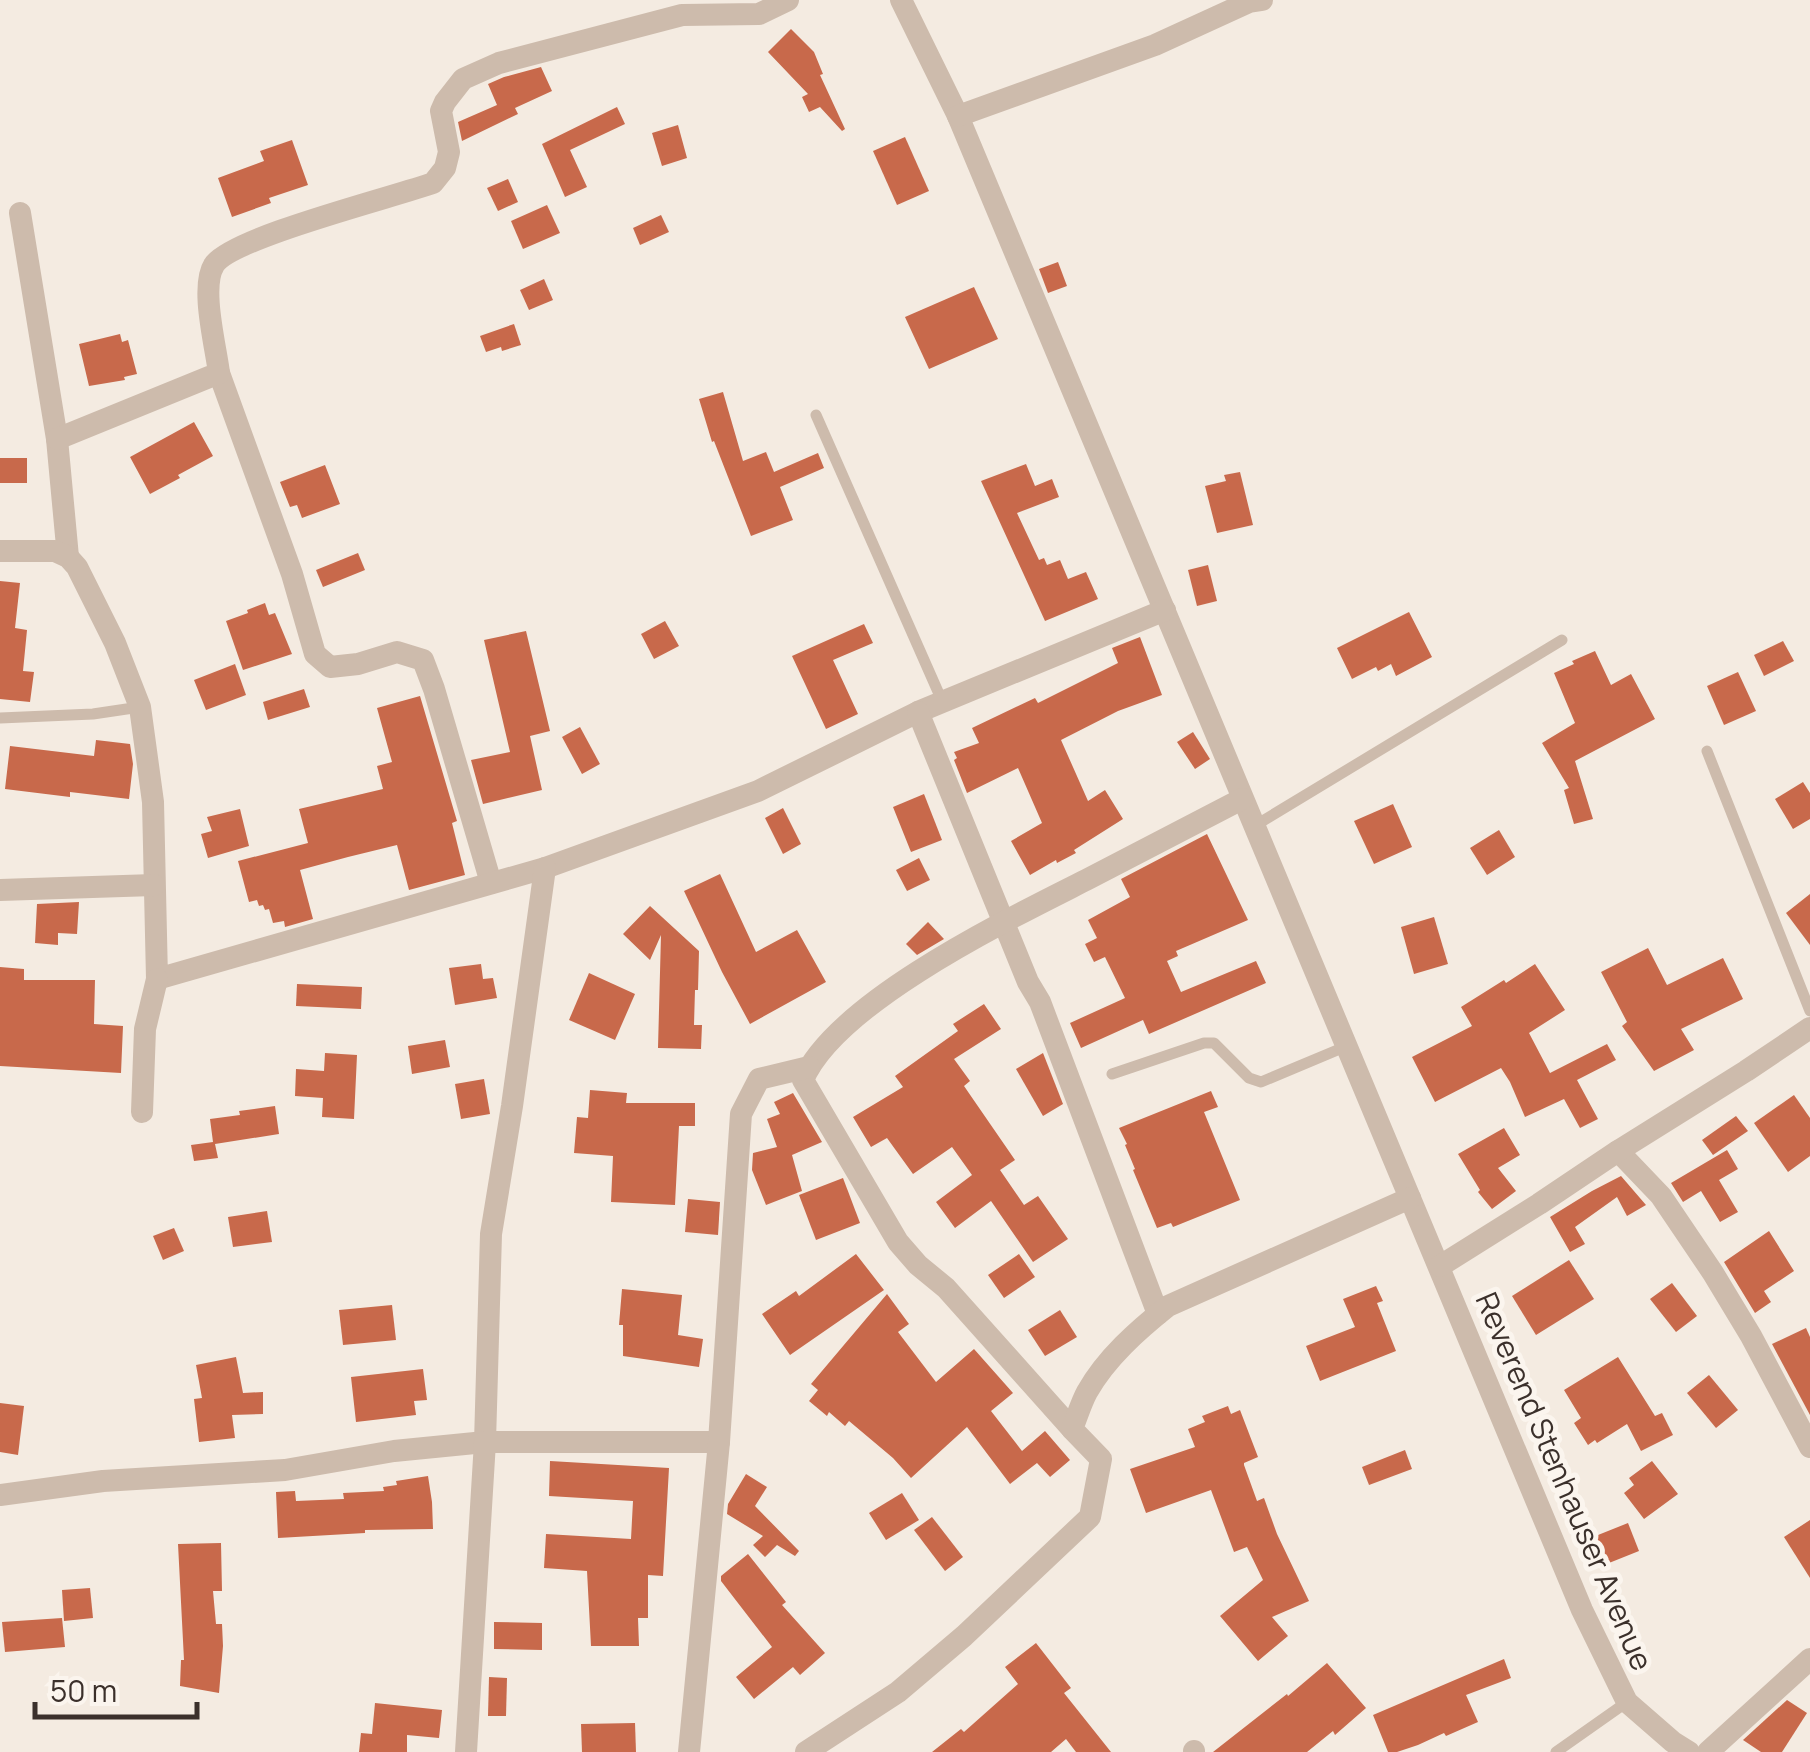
<svg xmlns="http://www.w3.org/2000/svg" width="1810" height="1752" font-family="Manrope,sans-serif">
	<rect width="100%" height="100%" fill="#f4ebe1"/>
	<g fill="#c8694b">
		<polygon points="791,29 814,52 823,74 820,75 845,129 842,131 820,107 809,112 802,97 808,94 768,52"/>
		<polygon points="541,67 552,91 515,108 518,114 462,141 458,122 497,105 488,84 504,77"/>
		<polygon points="617,107 625,124 570,150 587,187 565,197 542,144"/>
		<polygon points="678,125 687,158 662,166 652,133"/>
		<polygon points="905,137 929,191 897,205 873,151"/>
		<polygon points="292,140 308,185 269,198 271,203 232,217 218,178 264,161 260,151"/>
		<polygon points="508,179 518,202 498,211 487,188"/>
		<polygon points="547,205 560,233 523,249 511,221"/>
		<polygon points="661,215 669,232 640,245 633,228"/>
		<polygon points="1058,262 1067,286 1048,293 1039,269"/>
		<polygon points="544,279 553,300 529,310 520,290"/>
		<polygon points="974,287 998,339 929,369 905,317"/>
		<polygon points="514,324 521,345 502,351 501,347 486,352 480,336"/>
		<polygon points="120,334 122,342 128,340 137,374 124,377 125,380 89,386 79,344"/>
		<polygon points="723,392 743,461 766,452 774,472 818,453 824,468 780,487 793,520 751,536 714,441 712,442 699,399"/>
		<polygon points="194,422 213,456 178,475 180,478 150,494 130,457"/>
		<rect x="0" y="458" width="27" height="25"/>
		<polygon points="1026,464 1035,486 1052,479 1059,497 1017,513 1039,560 1044,558 1047,565 1060,560 1068,579 1086,572 1098,599 1045,621 981,481"/>
		<polygon points="325,465 340,504 302,518 297,505 290,507 280,482"/>
		<polygon points="1240,472 1253,525 1217,533 1205,486 1226,481 1224,475"/>
		<polygon points="358,553 365,570 323,587 316,570"/>
		<polygon points="1208,565 1217,601 1197,606 1188,570"/>
		<polygon points="0,581 20,583 15,628 27,630 23,671 34,672 30,702 0,699"/>
		<polygon points="265,603 269,615 275,613 292,654 243,670 226,621 248,613 247,610"/>
		<polygon points="1409,612 1432,657 1396,676 1391,664 1378,671 1376,667 1352,679 1337,648"/>
		<polygon points="665,621 679,646 654,659 641,634"/>
		<polygon points="864,624 873,643 833,660 858,714 826,729 792,656"/>
		<polygon points="526,631 550,731 530,736 542,790 483,804 471,760 510,752 484,640"/>
		<polygon points="1140,637 1162,695 1118,711 1061,740 1088,801 1105,790 1123,819 1074,850 1076,853 1057,863 1056,860 1030,875 1011,841 1042,823 1018,768 967,793 954,760 957,758 954,752 979,743 972,728 1035,698 1038,703 1118,663 1112,648"/>
		<polygon points="1783,641 1794,661 1764,676 1754,655"/>
		<polygon points="1595,651 1611,685 1631,674 1655,719 1575,761 1593,819 1574,824 1564,790 1569,788 1542,743 1575,723 1554,673 1574,664 1572,661"/>
		<polygon points="235,664 246,695 206,710 194,680"/>
		<polygon points="1738,672 1756,711 1724,725 1707,686"/>
		<polygon points="304,689 310,707 268,720 263,702"/>
		<polygon points="420,696 457,821 452,823 465,875 409,890 397,845 348,857 300,870 313,919 285,927 284,921 273,923 269,909 265,910 263,905 259,906 257,900 249,902 238,861 308,843 299,809 383,789 377,766 392,762 377,708"/>
		<polygon points="580,727 600,764 582,774 562,737"/>
		<polygon points="1193,732 1210,759 1195,769 1177,742"/>
		<polygon points="96,740 130,744 133,764 129,799 70,792 70,797 5,789 10,746 94,756"/>
		<polygon points="1803,782 1810,793 1810,819 1793,829 1775,799"/>
		<polygon points="924,794 942,840 911,852 893,807"/>
		<polygon points="1393,804 1412,847 1374,864 1354,821"/>
		<polygon points="783,808 801,844 783,854 765,818"/>
		<polygon points="240,809 249,846 208,858 201,834 212,831 207,817"/>
		<polygon points="1499,830 1515,857 1487,875 1470,848"/>
		<polygon points="1207,834 1248,920 1176,951 1178,956 1167,961 1181,992 1256,961 1266,983 1149,1034 1143,1020 1081,1048 1070,1023 1125,998 1105,957 1094,962 1085,944 1097,938 1088,920 1130,897 1121,879"/>
		<polygon points="919,858 930,880 907,891 896,870"/>
		<polygon points="720,874 756,952 797,930 826,982 750,1024 722,972 684,891"/>
		<polygon points="1810,894 1810,945 1786,913"/>
		<polygon points="79,902 77,934 58,933 58,945 35,943 37,904"/>
		<polygon points="650,906 699,951 698,990 695,990 694,1025 702,1025 701,1049 658,1048 661,935 650,960 623,934"/>
		<polygon points="1434,917 1448,964 1414,974 1401,927"/>
		<polygon points="928,922 944,939 917,955 906,944"/>
		<polygon points="1648,948 1667,985 1723,958 1743,999 1681,1029 1694,1050 1654,1071 1622,1026 1627,1022 1601,972"/>
		<polygon points="481,964 483,979 493,978 497,998 455,1005 449,968"/>
		<polygon points="1535,964 1565,1010 1529,1033 1550,1073 1607,1044 1616,1060 1577,1080 1598,1119 1580,1128 1564,1099 1525,1117 1510,1082 1501,1068 1435,1102 1412,1057 1472,1026 1461,1007 1504,980 1506,983"/>
		<polygon points="0,967 24,969 24,980 95,980 94,1024 123,1026 121,1073 0,1066"/>
		<polygon points="589,973 635,994 615,1040 569,1020"/>
		<polygon points="297,984 362,987 361,1009 296,1006"/>
		<polygon points="984,1004 1001,1029 954,1059 970,1081 964,1086 1015,1160 1000,1170 1024,1205 1038,1196 1068,1239 1033,1262 991,1201 955,1228 936,1202 972,1175 952,1147 913,1174 887,1138 871,1147 853,1117 903,1087 895,1076 958,1031 953,1024"/>
		<polygon points="445,1040 450,1067 412,1074 408,1046"/>
		<polygon points="325,1053 357,1055 354,1119 322,1117 323,1098 295,1096 296,1069 324,1071"/>
		<polygon points="1043,1053 1063,1104 1043,1116 1016,1069"/>
		<polygon points="484,1079 490,1114 461,1119 455,1084"/>
		<polygon points="590,1090 627,1093 626,1103 695,1103 695,1126 679,1126 675,1205 611,1202 613,1156 574,1153 577,1117 588,1118"/>
		<polygon points="1211,1091 1218,1107 1204,1112 1240,1200 1173,1227 1171,1223 1157,1228 1133,1170 1135,1169 1125,1145 1127,1144 1119,1128"/>
		<polygon points="793,1093 822,1142 792,1155 802,1191 766,1205 752,1170 753,1153 777,1147 767,1119 780,1114 774,1102"/>
		<polygon points="1794,1095 1810,1118 1810,1156 1788,1172 1754,1123"/>
		<polygon points="275,1106 279,1134 215,1144 218,1158 194,1161 191,1145 213,1142 210,1119 240,1115 239,1111"/>
		<polygon points="1736,1116 1748,1131 1713,1155 1702,1140"/>
		<polygon points="1504,1128 1520,1155 1498,1168 1516,1191 1492,1209 1478,1192 1480,1190 1458,1154"/>
		<polygon points="1727,1150 1738,1169 1719,1180 1738,1212 1720,1222 1701,1191 1683,1202 1671,1183"/>
		<polygon points="1621,1176 1646,1205 1627,1216 1617,1197 1575,1227 1585,1244 1570,1252 1550,1217 1592,1191"/>
		<polygon points="843,1178 860,1223 816,1240 799,1195"/>
		<polygon points="688,1199 720,1202 718,1235 685,1232"/>
		<polygon points="267,1211 272,1242 233,1247 228,1217"/>
		<polygon points="174,1228 184,1251 163,1260 153,1236"/>
		<polygon points="1769,1231 1794,1271 1764,1291 1771,1302 1755,1313 1724,1262"/>
		<polygon points="856,1254 884,1290 790,1355 762,1314 796,1291 799,1296"/>
		<polygon points="1019,1254 1035,1277 1004,1298 988,1275"/>
		<polygon points="1569,1260 1594,1299 1536,1335 1512,1296"/>
		<polygon points="1672,1283 1697,1316 1676,1332 1650,1299"/>
		<polygon points="1376,1286 1383,1301 1377,1303 1396,1351 1320,1381 1306,1346 1355,1327 1343,1299"/>
		<polygon points="622,1289 682,1295 678,1335 703,1339 699,1367 623,1356 623,1325 619,1325"/>
		<polygon points="887,1294 909,1324 898,1332 936,1382 974,1349 1013,1393 991,1411 1022,1451 1045,1431 1070,1460 1050,1477 1037,1463 1010,1484 967,1427 911,1478 893,1458 849,1421 845,1426 829,1412 827,1416 809,1401 818,1390 811,1384"/>
		<polygon points="392,1305 396,1340 343,1345 339,1310"/>
		<polygon points="1060,1310 1077,1337 1045,1356 1028,1330"/>
		<polygon points="1806,1328 1810,1337 1810,1415 1772,1344"/>
		<polygon points="236,1357 243,1393 263,1392 263,1414 232,1415 235,1438 199,1442 194,1399 202,1398 196,1365"/>
		<polygon points="1618,1357 1655,1416 1662,1413 1673,1435 1641,1451 1627,1424 1597,1443 1595,1440 1588,1445 1574,1423 1581,1418 1564,1390"/>
		<polygon points="423,1369 427,1400 414,1401 416,1415 356,1422 351,1377"/>
		<polygon points="1709,1375 1738,1410 1716,1428 1687,1393"/>
		<polygon points="0,1403 24,1406 18,1455 0,1452"/>
		<polygon points="1228,1406 1231,1414 1240,1410 1258,1457 1244,1463 1244,1465 1257,1501 1264,1498 1277,1534 1309,1601 1272,1617 1288,1636 1258,1661 1220,1616 1263,1580 1247,1547 1234,1552 1211,1490 1146,1513 1130,1469 1195,1447 1188,1429 1205,1422 1202,1416"/>
		<polygon points="1405,1450 1412,1469 1369,1485 1362,1467"/>
		<polygon points="550,1461 669,1468 663,1576 648,1575 648,1618 638,1618 639,1646 591,1646 587,1571 544,1568 546,1534 631,1539 633,1501 549,1496"/>
		<polygon points="1652,1461 1678,1494 1644,1519 1624,1493 1634,1485 1629,1478"/>
		<polygon points="746,1474 767,1487 755,1506 799,1551 795,1556 777,1545 765,1557 753,1545 763,1536 727,1514 728,1504"/>
		<polygon points="428,1476 432,1502 433,1529 365,1530 365,1533 278,1538 276,1492 295,1491 296,1501 344,1499 343,1493 384,1491 383,1487 397,1485 396,1481"/>
		<polygon points="902,1493 919,1520 886,1540 869,1513"/>
		<polygon points="932,1517 963,1557 945,1571 914,1530"/>
		<polygon points="1810,1520 1810,1578 1784,1537"/>
		<polygon points="1628,1523 1639,1551 1604,1565 1593,1537"/>
		<polygon points="221,1543 222,1591 213,1591 216,1624 222,1624 223,1646 219,1693 180,1686 181,1660 184,1660 178,1544"/>
		<polygon points="748,1554 786,1602 782,1605 825,1653 800,1675 793,1667 754,1699 736,1677 772,1647 721,1581 721,1576"/>
		<polygon points="90,1588 93,1618 64,1621 62,1590"/>
		<polygon points="62,1618 65,1647 5,1652 2,1622"/>
		<polygon points="494,1622 542,1623 542,1650 494,1649"/>
		<polygon points="1036,1643 1071,1688 1064,1693 1111,1752 1076,1752 1066,1739 1051,1752 932,1752 961,1729 964,1732 1018,1684 1005,1667"/>
		<polygon points="1504,1659 1511,1678 1466,1695 1478,1722 1446,1736 1444,1733 1418,1745 1397,1752 1388,1752 1373,1715"/>
		<polygon points="1327,1663 1366,1708 1335,1735 1333,1731 1307,1752 1213,1752 1287,1694 1288,1696"/>
		<polygon points="489,1677 507,1678 506,1716 488,1716"/>
		<polygon points="1787,1700 1807,1713 1782,1752 1761,1752 1743,1740"/>
		<polygon points="375,1703 442,1710 439,1738 407,1735 407,1752 359,1752 361,1733 372,1734"/>
		<polygon points="635,1723 636,1752 582,1752 581,1724"/>
	</g>
	<g fill="none" stroke-linecap="round" stroke-linejoin="round">
		<g stroke="#cdbbac" stroke-width="11">
			<polyline points="816,415 943,703"/>
			<polyline points="0,718 93,714 140,707"/>
			<polyline points="1707,751 1810,1011"/>
			<polyline points="1256,825 1562,640"/>
			<polyline points="1112,1074 1204,1043 1214,1043 1249,1078 1261,1082 1347,1046"/>
			<polyline points="1556,1752 1627,1702"/>
		</g>
		<g stroke="#cdbbac" stroke-width="22">
			<polyline points="901,0 958,116 1582,1610 1627,1702 1673,1742 1689,1752"/>
			<polyline points="958,116 1155,45 1249,2 1262,0"/>
			<polyline points="20,213 57,439 68,557"/>
			<polyline points="219,373 292,574 315,654 330,667 358,664 397,652 423,660 434,689 491,883"/>
			<path d="M57,439L219,373C216,347 200,287 214,265C230,238 394,197 433,183L445,168L449,152L441,111L445,102L463,79L499,63L682,15L759,14L788,0"/>
			<polyline points="0,551 55,551 68,557 77,567 115,643 140,707 153,802 157,979 545,868 758,791 918,712 1165,610"/>
			<polyline points="918,712 1028,982 1040,1002 1158,1314"/>
			<polyline points="0,890 154,885"/>
			<polyline points="142,1112 145,1029 157,979"/>
			<polyline points="1618,1151 1661,1196 1713,1273 1751,1336 1810,1447"/>
			<polyline points="1440,1266 1539,1204 1618,1151 1746,1071 1810,1028"/>
			<path d="M1072,1429L946,1288L918,1265L898,1242L803,1080C836,1002 1011,918 1086,880C1138,853 1190,826 1242,799"/>
			<polyline points="0,1495 103,1481 285,1470 394,1451 485,1442 491,1234 512,1106 545,868"/>
			<polyline points="466,1752 485,1442 719,1442"/>
			<polyline points="689,1752 719,1442 741,1114 759,1079 809,1067"/>
			<path d="M806,1752L898,1692L964,1636L1090,1517L1101,1459L1072,1429C1077,1417 1081,1403 1087,1392C1106,1358 1138,1330 1168,1306L1410,1198"/>
			<polyline points="1194,1752 1194,1751"/>
			<polyline points="1708,1752 1810,1659"/>
		</g>
	</g>
	<g text-anchor="middle" dominant-baseline="central" stroke-width="10" stroke-linejoin="round" paint-order="stroke">
		<g font-size="30" fill="#3b302b" stroke="#fbf5ee">
			<text transform="translate(1565 1481) rotate(67)">Reverend Stenhauser Avenue</text>
		</g>
	</g>
	<path d="M35 1702v15h162v-15" fill="none" stroke="#3b302b" stroke-width="5"/>
	<text x="50" y="1702" font-size="30" fill="#3b302b" stroke="#fbf5ee" stroke-width="8" paint-order="stroke">50 m</text>
</svg>
